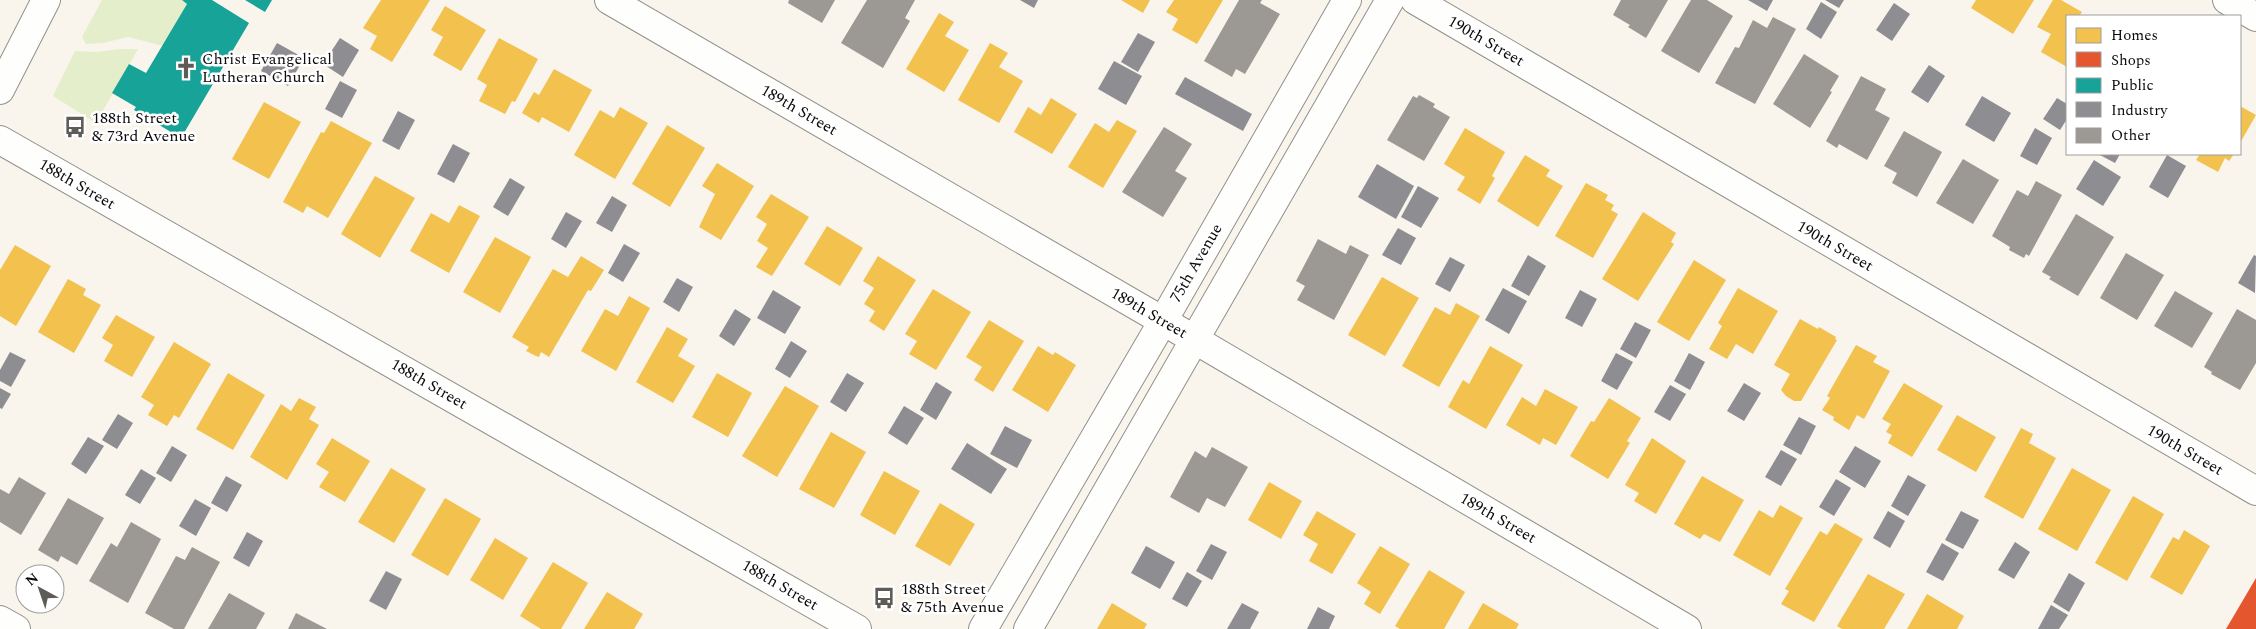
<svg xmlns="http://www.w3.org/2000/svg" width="2256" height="629" font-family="Spectral,serif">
	<rect width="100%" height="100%" fill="#f9f5ec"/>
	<g fill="#e5eecb">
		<polygon points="102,0 182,0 187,4 163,46 128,37 103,43 86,44 82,37"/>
		<polygon points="119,49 138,49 96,123 53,96 75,51 97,52"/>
	</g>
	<g fill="#f2c14e">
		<polygon points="381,0 430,0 392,62 370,49 377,36 363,28"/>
		<polygon points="1121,0 1150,0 1143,13"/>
		<polygon points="1174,0 1223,0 1197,44 1172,30 1178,19 1166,12"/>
		<polygon points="1976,0 2034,0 2013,34 1971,8"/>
		<polygon points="2053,0 2061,0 2082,12 2079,16 2067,16 2067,67 2041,52 2051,34 2037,27"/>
		<polygon points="445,6 486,30 461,71 433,55 443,37 431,30"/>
		<polygon points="939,13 954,22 945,36 969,50 944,92 906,69"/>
		<polygon points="499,38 538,59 515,102 512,101 505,114 479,101 487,85 477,79"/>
		<polygon points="990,43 1008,53 999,67 1023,81 999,123 958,100"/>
		<polygon points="554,69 592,90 569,132 542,117 539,123 522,113 534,92 539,95"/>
		<polygon points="1051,98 1077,114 1052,154 1014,132 1028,107 1041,115"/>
		<polygon points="264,102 301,122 269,179 232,159"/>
		<polygon points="2240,106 2256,115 2240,143"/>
		<polygon points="620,107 648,123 615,179 574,155 600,110 614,118"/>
		<polygon points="1117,120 1137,131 1103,188 1068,167 1095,123 1109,132"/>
		<polygon points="331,121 372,143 328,218 307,206 303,213 283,202 321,132 324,133"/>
		<polygon points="667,125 705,148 670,207 632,184"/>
		<polygon points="1465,128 1505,152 1492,176 1495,178 1480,204 1457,190 1465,177 1444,164"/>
		<polygon points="2200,154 2234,154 2229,161 2225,158 2218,172 2196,160"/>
		<polygon points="1525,155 1550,170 1546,176 1563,186 1538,227 1497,201"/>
		<polygon points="717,163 754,186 721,240 699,227 715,194 702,186"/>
		<polygon points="375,176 415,198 380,258 341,234"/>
		<polygon points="1586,183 1608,195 1605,200 1614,205 1611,210 1618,214 1593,258 1555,236"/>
		<polygon points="771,194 809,217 772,276 756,267 768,248 757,241 767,224 756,217"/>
		<polygon points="459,205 480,216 449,273 410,251 431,213 449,223"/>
		<polygon points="1643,212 1676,233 1671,242 1674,244 1638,301 1602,279"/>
		<polygon points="827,226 863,248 840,286 804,264"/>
		<polygon points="495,237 531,257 500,313 463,292"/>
		<polygon points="15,245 51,266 16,326 0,316 0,270"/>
		<polygon points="581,256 604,270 591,291 588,290 549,357 541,352 539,357 536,356 526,351 529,347 512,337 553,269 568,277"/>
		<polygon points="878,256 916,280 884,331 869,321 875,311 864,304 874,288 863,281"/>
		<polygon points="1694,260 1726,280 1689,341 1657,322"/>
		<polygon points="1382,277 1419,298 1385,356 1348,335"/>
		<polygon points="68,279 86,289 83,295 101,305 74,353 38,332"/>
		<polygon points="1738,288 1778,311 1753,354 1736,344 1727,359 1709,349 1722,326 1718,323"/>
		<polygon points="933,289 971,312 936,370 909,354 917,341 905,334"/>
		<polygon points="629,296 650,308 616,371 581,351 605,309 618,316"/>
		<polygon points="1456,303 1480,316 1439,387 1402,366 1435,307 1450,315"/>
		<polygon points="116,315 155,337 132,377 104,361 113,345 102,338"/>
		<polygon points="1800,319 1818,329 1819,327 1836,337 1835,339 1837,340 1801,401 1794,401 1786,396 1781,390 1790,374 1774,365"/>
		<polygon points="989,320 1024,341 993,392 974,380 982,367 966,357"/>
		<polygon points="667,327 688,339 678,356 695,366 673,403 636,382"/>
		<polygon points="174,342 211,364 179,418 174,415 167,426 148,415 154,405 141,397"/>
		<polygon points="1856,345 1877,356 1873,362 1890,371 1864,419 1857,415 1849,430 1833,420 1834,417 1822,410 1830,398 1827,396"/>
		<polygon points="1038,346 1053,355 1055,352 1076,365 1048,412 1012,390"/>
		<polygon points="1490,346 1523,365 1486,429 1448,407 1463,380 1469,384"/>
		<polygon points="228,373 265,395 233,450 196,429"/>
		<polygon points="717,373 752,393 728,437 692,417"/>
		<polygon points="1904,383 1943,406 1912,457 1888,443 1892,435 1886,432 1891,424 1882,419"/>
		<polygon points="785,386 819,406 777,477 742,456"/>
		<polygon points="1545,389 1578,407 1556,445 1543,438 1540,445 1506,425 1522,397 1536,406"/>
		<polygon points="299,398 316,407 309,419 319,425 287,480 250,457 281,404 291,411"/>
		<polygon points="1609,398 1641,418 1627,441 1630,443 1608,479 1570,456 1591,421 1594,422"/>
		<polygon points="1957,415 1996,437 1976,472 1937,450"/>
		<polygon points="2021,428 2033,434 2029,443 2056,458 2023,519 1984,497"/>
		<polygon points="831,432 866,452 834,508 799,489"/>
		<polygon points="332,438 370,461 345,502 319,487 329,472 316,464"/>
		<polygon points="1652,438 1686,461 1656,514 1634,501 1639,493 1625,485"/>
		<polygon points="391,468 426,489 394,543 358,522"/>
		<polygon points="2072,468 2111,490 2077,551 2038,529"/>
		<polygon points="884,471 920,491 895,535 860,515"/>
		<polygon points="1702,476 1744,500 1720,542 1704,534 1700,539 1674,524"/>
		<polygon points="1269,482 1302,501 1281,539 1248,520"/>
		<polygon points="2133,496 2164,514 2127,581 2095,563"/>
		<polygon points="445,498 481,519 448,576 411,555"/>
		<polygon points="940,503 975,524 950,566 915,546"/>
		<polygon points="1780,505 1803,518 1770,576 1733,555 1759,510 1773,518"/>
		<polygon points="1317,511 1356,534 1332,574 1309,561 1318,544 1303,535"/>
		<polygon points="1835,523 1863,539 1814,622 1781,604 1789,591 1785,589 1820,531 1827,535"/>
		<polygon points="2184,530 2210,546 2182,595 2150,577 2173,537 2179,540"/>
		<polygon points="495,538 528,558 503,600 470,580"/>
		<polygon points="1380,546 1410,564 1380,614 1364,604 1371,592 1357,583"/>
		<polygon points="553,562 588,583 561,629 541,629 520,616"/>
		<polygon points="1429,570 1465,592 1444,629 1400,629 1395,626"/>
		<polygon points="1868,574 1905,594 1884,629 1842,629 1837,626"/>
		<polygon points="607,592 643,614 634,629 584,629"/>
		<polygon points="1927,594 1964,616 1957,629 1907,629"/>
		<polygon points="1112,603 1147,624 1144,629 1097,629"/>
		<polygon points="1483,603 1519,624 1516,629 1468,629"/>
	</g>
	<polygon fill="#e4572e" points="2256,578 2256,629 2226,629"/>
	<g fill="#17a398">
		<polygon points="182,0 212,0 249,23 181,138 134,110 136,107 112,93 129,64 146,73 187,4"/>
		<polygon points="245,0 272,0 265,12"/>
	</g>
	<g fill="#8d8d92">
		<polygon points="1020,0 1038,0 1034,8"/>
		<polygon points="1748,0 1773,0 1767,11"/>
		<polygon points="1825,0 1844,0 1839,8"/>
		<polygon points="1821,2 1837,12 1821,39 1806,29"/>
		<polygon points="1894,3 1910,14 1892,41 1876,30"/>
		<polygon points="1138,33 1155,42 1138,72 1121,62"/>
		<polygon points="340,38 359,50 343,77 323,64"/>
		<polygon points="277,43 304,58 288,86 261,71"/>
		<polygon points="1114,61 1142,76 1126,105 1098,89"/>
		<polygon points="1929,65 1945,76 1928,103 1911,92"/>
		<polygon points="1185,77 1252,114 1243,131 1175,94"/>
		<polygon points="340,81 357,90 342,118 325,109"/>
		<polygon points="1982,96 2011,113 1994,142 1965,125"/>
		<polygon points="2057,98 2067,104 2067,119 2060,130 2043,119"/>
		<polygon points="398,111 415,120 399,150 382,141"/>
		<polygon points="2035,128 2052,138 2037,165 2020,156"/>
		<polygon points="453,144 470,153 454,183 437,174"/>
		<polygon points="2098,154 2120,154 2115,163"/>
		<polygon points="2167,155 2186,166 2168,198 2149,187"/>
		<polygon points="2094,160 2121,177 2103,206 2076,189"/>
		<polygon points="1377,164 1414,186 1396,219 1358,197"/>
		<polygon points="510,178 525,187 508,216 493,207"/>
		<polygon points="1418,186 1439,198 1421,228 1401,217"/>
		<polygon points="612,196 627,205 612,232 596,223"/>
		<polygon points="566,212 582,221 566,248 551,239"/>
		<polygon points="1398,228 1416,238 1401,265 1382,255"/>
		<polygon points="624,244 640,253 623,282 608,273"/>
		<polygon points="1528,255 1546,266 1529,296 1511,286"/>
		<polygon points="2254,255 2256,256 2255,293 2238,283"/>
		<polygon points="1450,257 1465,265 1450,292 1435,284"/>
		<polygon points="677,278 693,287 679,312 663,302"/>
		<polygon points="1503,288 1527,301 1509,334 1485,320"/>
		<polygon points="773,290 801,307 785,334 757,318"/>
		<polygon points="1580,290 1597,299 1582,327 1565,318"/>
		<polygon points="735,309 751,319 734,346 719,336"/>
		<polygon points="1635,322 1651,330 1636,358 1620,349"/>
		<polygon points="791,341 807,351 790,378 775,369"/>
		<polygon points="10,352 26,360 11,387 0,381 0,370"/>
		<polygon points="1616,353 1633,362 1617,390 1601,381"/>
		<polygon points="1689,353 1705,362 1690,390 1674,381"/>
		<polygon points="847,373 864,383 846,412 830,402"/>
		<polygon points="936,382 952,392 936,420 920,410"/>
		<polygon points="1744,383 1761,393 1744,421 1727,411"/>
		<polygon points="1670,385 1686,394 1670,421 1654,412"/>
		<polygon points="0,388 11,394 2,409 0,408"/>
		<polygon points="904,406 924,418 907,445 888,433"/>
		<polygon points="118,414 133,423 117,449 102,440"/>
		<polygon points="1799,417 1816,426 1801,455 1783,445"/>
		<polygon points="1005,426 1032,440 1017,468 990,454"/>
		<polygon points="88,437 104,446 86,474 71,464"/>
		<polygon points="967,443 1007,469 991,494 951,469"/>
		<polygon points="172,446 187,455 171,482 156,473"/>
		<polygon points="1855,446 1881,461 1865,488 1839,472"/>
		<polygon points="1781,450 1797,459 1781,486 1765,477"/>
		<polygon points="141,469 156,478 140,504 125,495"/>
		<polygon points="1908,475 1926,485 1908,516 1891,506"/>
		<polygon points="226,476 242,485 227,512 211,503"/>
		<polygon points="1836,479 1851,488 1834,516 1819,507"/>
		<polygon points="195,499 211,508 196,536 179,526"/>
		<polygon points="1888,511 1905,521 1890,548 1873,538"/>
		<polygon points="1961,511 1979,520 1963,549 1945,540"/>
		<polygon points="247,532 263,541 249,567 233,558"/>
		<polygon points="2015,542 2030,552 2014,579 1998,570"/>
		<polygon points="1942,543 1959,553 1943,581 1926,572"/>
		<polygon points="1211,544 1227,552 1212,580 1196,571"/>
		<polygon points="1146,546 1175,562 1160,589 1131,573"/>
		<polygon points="386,571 402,579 386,610 369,601"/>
		<polygon points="1187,572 1202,581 1187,607 1172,599"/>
		<polygon points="2069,573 2085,583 2069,612 2053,602"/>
		<polygon points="1242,603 1259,612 1250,629 1227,629"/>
		<polygon points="2051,605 2068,615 2059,629 2038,629"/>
		<polygon points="1318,607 1335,616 1329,629 1307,629"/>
	</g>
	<g fill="#9c9893">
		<polygon points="789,0 835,0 822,23 788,3"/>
		<polygon points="867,0 915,0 905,18 910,21 883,68 841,43"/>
		<polygon points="1239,0 1262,0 1260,3 1280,14 1245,74 1236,69 1232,77 1204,61"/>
		<polygon points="1621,0 1668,0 1646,38 1628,27 1630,25 1613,15"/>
		<polygon points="1691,0 1707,0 1733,16 1699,73 1661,51"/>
		<polygon points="1773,17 1796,29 1755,104 1715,83 1735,47 1739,48 1753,20 1767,28"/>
		<polygon points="1804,54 1839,76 1830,91 1832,92 1810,128 1773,104"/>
		<polygon points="1861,76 1886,89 1875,110 1890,118 1867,160 1839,144 1837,148 1826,141"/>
		<polygon points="1419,95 1435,104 1433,107 1450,117 1424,161 1387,140 1413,96 1417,98"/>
		<polygon points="1164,127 1192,144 1175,171 1187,178 1163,217 1122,192"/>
		<polygon points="1904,131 1942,152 1917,197 1892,183 1897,173 1884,166"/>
		<polygon points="1963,159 1999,180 1973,224 1936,203"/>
		<polygon points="2036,181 2062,195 2029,256 2026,254 2024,258 2009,250 2010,247 1992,236 2017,190 2028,196"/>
		<polygon points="2076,214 2114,237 2078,296 2049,279 2051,277 2042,272"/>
		<polygon points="1318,239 1346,254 1350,245 1369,255 1334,320 1297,300 1305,286 1296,281"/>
		<polygon points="2126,253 2164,275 2137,320 2100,298"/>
		<polygon points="2175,291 2213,313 2192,348 2154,326"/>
		<polygon points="2237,309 2256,320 2256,363 2240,390 2211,374 2212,372 2204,367"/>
		<polygon points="1212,447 1248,467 1225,507 1207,498 1199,513 1170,497 1195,451 1206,458"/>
		<polygon points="19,477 46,493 21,535 0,522 0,489 9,494"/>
		<polygon points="68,498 104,518 77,565 61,556 58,562 38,550"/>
		<polygon points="131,522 161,539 128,603 89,581 111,543 117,547"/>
		<polygon points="192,547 220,562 184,629 174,629 145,613 176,556 185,560"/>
		<polygon points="229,593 265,613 256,629 208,629"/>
		<polygon points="296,613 327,629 288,629"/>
	</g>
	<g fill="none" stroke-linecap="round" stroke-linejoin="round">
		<g stroke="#92908c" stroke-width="30">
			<g id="minor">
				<polyline points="609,0 1163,321 1687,629"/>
				<polyline points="1415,0 2256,491"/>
				<polyline points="2227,0 2256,17"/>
				<polyline points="0,90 46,0"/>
				<polyline points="0,140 857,629"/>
				<polyline points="0,620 16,629"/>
				<polyline points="983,629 1163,321 1347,0"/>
				<polyline points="1028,629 1390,0"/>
			</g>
		</g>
		<use href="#minor" stroke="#fefefc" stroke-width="28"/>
	</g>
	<defs>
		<g id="church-bare" transform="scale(1.725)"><path d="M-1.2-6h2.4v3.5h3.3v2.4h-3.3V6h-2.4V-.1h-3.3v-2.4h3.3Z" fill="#5e5c59" stroke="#fff" stroke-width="2.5" paint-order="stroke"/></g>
		<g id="bus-bare" transform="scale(1.725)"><path d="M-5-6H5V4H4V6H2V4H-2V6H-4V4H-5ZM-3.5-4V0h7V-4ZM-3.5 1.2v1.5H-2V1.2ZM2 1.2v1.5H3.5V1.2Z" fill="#5e5c59" stroke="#fff" stroke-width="2.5" paint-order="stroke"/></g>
	</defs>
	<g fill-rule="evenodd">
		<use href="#church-bare" x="186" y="68"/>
		<use href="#bus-bare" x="75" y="127"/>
		<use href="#bus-bare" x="884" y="598"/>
	</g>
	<g text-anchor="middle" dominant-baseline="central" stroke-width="5" stroke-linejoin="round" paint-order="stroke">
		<g font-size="16" fill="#0a0a0a" stroke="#fff">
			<text transform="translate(1486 41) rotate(30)">190th Street</text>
			<text transform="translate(799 110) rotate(30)">189th Street</text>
			<text transform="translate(77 184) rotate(30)">188th Street</text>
			<text transform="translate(1835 246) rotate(30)">190th Street</text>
			<text transform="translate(1196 263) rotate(-60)">75th Avenue</text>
			<text transform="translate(1149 313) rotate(30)">189th Street</text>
			<text transform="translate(429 384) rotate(30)">188th Street</text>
			<text transform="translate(2185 450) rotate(30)">190th Street</text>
			<text transform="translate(1498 518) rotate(30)">189th Street</text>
			<text transform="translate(780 585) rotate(30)">188th Street</text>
		</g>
		<g font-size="16" fill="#0a0a0a" stroke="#fff" text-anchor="start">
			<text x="202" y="59">Christ Evangelical<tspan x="202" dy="18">Lutheran Church</tspan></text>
			<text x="92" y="118">188th Street<tspan x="92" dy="18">&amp; 73rd Avenue</tspan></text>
			<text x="901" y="589">188th Street<tspan x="901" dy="18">&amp; 75th Avenue</tspan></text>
		</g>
	</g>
	<rect x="2066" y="15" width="175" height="140" fill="#ffffff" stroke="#9d9d9d"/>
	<rect x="2076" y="28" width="25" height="15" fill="#f2c14e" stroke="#9d9d9d"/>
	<text x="2111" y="40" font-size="15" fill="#0a0a0a">Homes</text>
	<rect x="2076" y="52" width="25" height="15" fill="#e4572e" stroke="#9d9d9d"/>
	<text x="2111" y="65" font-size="15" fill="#0a0a0a">Shops</text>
	<rect x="2076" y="78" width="25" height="15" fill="#17a398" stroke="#9d9d9d"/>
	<text x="2111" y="90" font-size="15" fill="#0a0a0a">Public</text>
	<rect x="2076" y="102" width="25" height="15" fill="#8d8d92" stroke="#9d9d9d"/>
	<text x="2111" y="115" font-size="15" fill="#0a0a0a">Industry</text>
	<rect x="2076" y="128" width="25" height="15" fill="#9c9893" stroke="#9d9d9d"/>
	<text x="2111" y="140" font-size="15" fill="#0a0a0a">Other</text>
	<g transform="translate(40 589) rotate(320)"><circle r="24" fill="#ffffff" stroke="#9d9d9d"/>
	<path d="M0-4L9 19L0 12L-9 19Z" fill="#5e5c59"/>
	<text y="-8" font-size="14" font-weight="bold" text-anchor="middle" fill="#0a0a0a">N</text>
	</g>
</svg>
